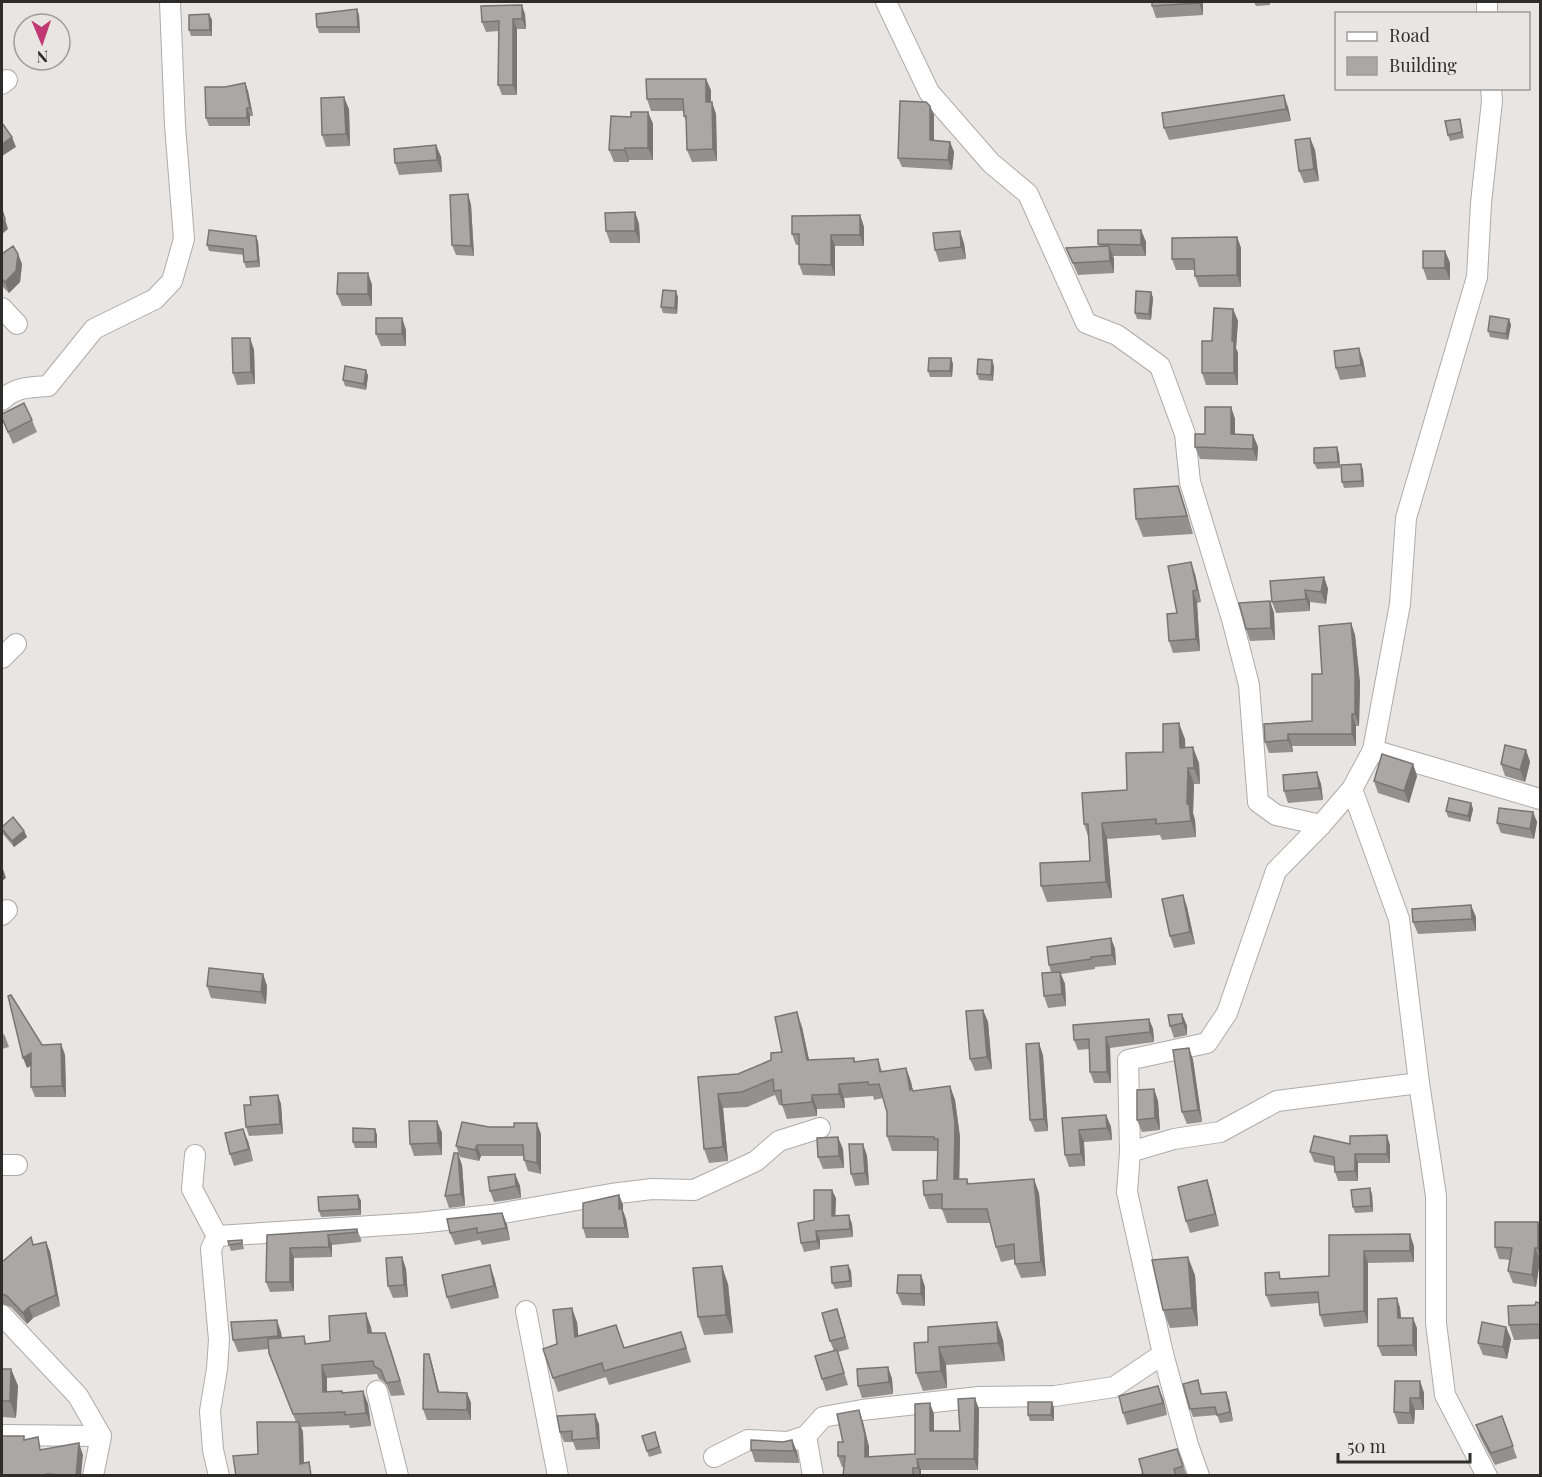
<svg xmlns="http://www.w3.org/2000/svg" width="1542" height="1477" font-family="'Playfair Display',serif">
	<rect width="100%" height="100%" fill="#e9e5e3"/>
	<g fill="none" stroke-linecap="round" stroke-linejoin="round">
		<g stroke="#aeaba8" stroke-width="22">
			<g id="street">
				<polyline points="886,2 929,92 991,163 1028,194 1086,323 1117,335 1160,366 1185,434 1190,482 1232,619 1249,685 1258,802 1276,815 1321,825"/>
				<polyline points="1487,2 1487,14"/>
				<polyline points="2,84 7,80"/>
				<polyline points="2,308 17,324"/>
				<path d="M2,400C15,387 30,387 48,386L94,329L155,299L172,281L184,239L175,125L170,2"/>
				<polyline points="2,658 16,644"/>
				<polyline points="1373,750 1540,799"/>
				<polyline points="1352,789 1399,919 1419,1083 1436,1196 1436,1323 1445,1395 1487,1476"/>
				<polyline points="2,915 7,910"/>
				<polyline points="1130,1152 1128,1060 1207,1043 1227,1013 1276,871 1321,825 1352,789 1373,750 1400,604 1406,518 1477,277 1481,203 1492,101 1491,88"/>
				<polyline points="195,1155 192,1189 217,1236"/>
				<polyline points="2,1165 17,1165"/>
				<polyline points="526,1311 558,1476"/>
				<polyline points="2,1315 78,1396 101,1436 93,1476"/>
				<polyline points="377,1391 398,1476"/>
				<polyline points="2,1435 101,1436"/>
				<polyline points="806,1436 813,1476"/>
				<polyline points="714,1457 748,1440 788,1442 806,1436 823,1417 862,1410 979,1397 1055,1396 1114,1387 1163,1354"/>
				<polyline points="219,1476 213,1450 210,1411 217,1369 219,1340 211,1249 217,1236 418,1223 492,1215 611,1194 652,1189 694,1190 756,1161 779,1141 820,1128"/>
				<polyline points="1199,1476 1188,1445 1163,1354 1127,1192 1130,1152 1174,1139 1220,1132 1277,1101 1419,1083"/>
			</g>
		</g>
		<use href="#street" stroke="#fff" stroke-width="20"/>
	</g>
	<g fill="#93908e">
		<polygon points="1152,2 1203,2 1203,15 1156,18 1152,6"/>
		<polygon points="1254,2 1270,2 1270,5 1256,6"/>
		<polygon points="357,9 359,15 360,33 319,33 317,27"/>
		<polygon points="209,14 212,20 212,36 191,36 189,30"/>
		<polygon points="525,14 526,29 517,29 517,95 502,95 498,85 499,31 486,32 482,22"/>
		<polygon points="245,83 248,91 253,116 250,116 250,126 209,126 206,118 225,87"/>
		<polygon points="711,90 711,102 716,114 717,161 692,162 687,150 687,123 684,116 684,111 651,111 647,99"/>
		<polygon points="930,106 934,115 934,141 950,142 954,152 952,170 902,167 898,158"/>
		<polygon points="1288,107 1291,121 1169,140 1164,128"/>
		<polygon points="349,109 350,146 326,147 322,135"/>
		<polygon points="648,112 653,124 653,160 629,160 629,162 614,162 609,150 631,117"/>
		<polygon points="1460,119 1464,138 1450,141 1448,135"/>
		<polygon points="1310,138 1315,150 1319,181 1304,183 1299,171"/>
		<polygon points="436,145 441,157 442,172 399,175 395,163"/>
		<polygon points="468,194 471,205 474,256 456,255 452,245"/>
		<polygon points="635,212 639,224 640,243 610,243 606,231"/>
		<polygon points="860,215 864,227 864,246 835,246 835,276 803,275 799,264 799,245 796,245 792,234"/>
		<polygon points="1141,230 1146,242 1146,256 1113,256 1114,273 1078,275 1066,248 1099,246 1098,244"/>
		<polygon points="256,236 258,242 260,267 246,268 244,262 244,255 209,251 207,245"/>
		<polygon points="1237,237 1241,248 1241,287 1199,287 1195,276 1194,270 1176,270 1172,259"/>
		<polygon points="964,243 966,259 939,262 935,250"/>
		<polygon points="1445,251 1450,263 1450,280 1427,280 1423,268"/>
		<polygon points="2,254 18,254 22,264 20,282 9,293 2,286"/>
		<polygon points="368,273 372,285 372,306 342,306 337,294"/>
		<polygon points="1151,292 1153,298 1151,320 1137,319 1135,313"/>
		<polygon points="678,297 677,314 663,313 661,307"/>
		<polygon points="1233,309 1238,321 1236,348 1238,353 1238,385 1206,385 1202,373"/>
		<polygon points="402,318 406,330 406,346 381,346 376,334"/>
		<polygon points="1509,319 1511,325 1508,340 1490,337 1488,331"/>
		<polygon points="250,338 254,350 255,384 237,385 233,373"/>
		<polygon points="951,358 953,364 952,377 930,377 928,371"/>
		<polygon points="1363,360 1366,377 1340,380 1336,368"/>
		<polygon points="994,366 993,381 979,380 977,374"/>
		<polygon points="366,370 368,376 366,390 345,386 343,380"/>
		<polygon points="1231,407 1235,419 1235,434 1253,435 1258,447 1257,461 1200,459 1195,447 1205,434"/>
		<polygon points="2,419 32,420 37,432 13,444"/>
		<polygon points="1339,453 1340,468 1317,469 1314,463"/>
		<polygon points="1361,464 1363,470 1364,487 1344,488 1342,482"/>
		<polygon points="1184,504 1193,534 1143,537 1136,519"/>
		<polygon points="1195,574 1201,602 1197,603 1200,651 1173,653 1169,641 1177,613"/>
		<polygon points="1324,577 1328,589 1326,604 1310,602 1310,611 1276,613 1272,602"/>
		<polygon points="1270,601 1274,613 1275,640 1250,641 1246,629"/>
		<polygon points="1351,623 1355,635 1360,683 1359,726 1356,726 1356,746 1292,746 1293,752 1269,753 1265,742 1312,721 1322,674"/>
		<polygon points="1185,739 1185,747 1199,763 1200,784 1194,784 1193,813 1195,820 1196,837 1162,840 1160,835 1107,839 1112,898 1047,902 1041,886 1090,861 1089,839 1084,824 1127,790 1163,752"/>
		<polygon points="1526,750 1530,762 1525,782 1505,776 1501,764"/>
		<polygon points="1413,764 1417,776 1409,803 1378,793 1374,781"/>
		<polygon points="1317,772 1321,784 1323,800 1288,803 1284,791"/>
		<polygon points="1471,803 1473,809 1470,822 1448,817 1446,811"/>
		<polygon points="1533,812 1537,822 1534,839 1501,833 1497,823"/>
		<polygon points="2,827 24,831 27,837 14,847 3,834"/>
		<polygon points="1183,895 1187,907 1195,944 1174,948 1170,936"/>
		<polygon points="1476,917 1476,931 1418,934 1413,922"/>
		<polygon points="1111,938 1115,949 1116,965 1095,967 1095,969 1061,974 1065,984 1066,1006 1048,1008 1044,996 1051,972 1049,965"/>
		<polygon points="263,974 267,986 266,1004 211,998 207,986"/>
		<polygon points="983,1010 988,1022 992,1069 975,1071 970,1059"/>
		<polygon points="1182,1014 1187,1026 1187,1035 1174,1038 1170,1026"/>
		<polygon points="1149,1019 1153,1029 1154,1042 1110,1048 1111,1083 1094,1083 1090,1072 1089,1049 1078,1050 1074,1040"/>
		<polygon points="802,1027 809,1060 854,1058 855,1062 878,1059 882,1071 906,1068 911,1082 913,1091 950,1086 955,1100 960,1137 959,1179 967,1179 969,1184 1039,1193 1046,1276 1021,1278 1015,1264 1015,1259 1001,1262 996,1247 991,1223 947,1223 942,1209 929,1209 924,1195 937,1180 938,1151 892,1151 887,1136 887,1112 883,1098 874,1100 873,1096 844,1098 845,1108 817,1109 817,1116 787,1119 782,1105 779,1105 775,1095 747,1107 723,1108 728,1161 709,1163 704,1149 698,1077 738,1074 771,1060 782,1052"/>
		<polygon points="2,1032 5,1036 9,1047 2,1049"/>
		<polygon points="61,1044 65,1055 66,1097 35,1097 31,1087 31,1066 27,1068"/>
		<polygon points="1189,1048 1193,1060 1202,1122 1187,1124 1182,1112"/>
		<polygon points="1043,1055 1048,1131 1035,1132 1030,1120"/>
		<polygon points="1154,1089 1158,1101 1160,1130 1142,1132 1137,1120"/>
		<polygon points="278,1095 281,1104 283,1134 249,1136 246,1127 251,1105"/>
		<polygon points="1106,1115 1111,1127 1112,1140 1084,1142 1085,1166 1069,1167 1065,1155 1062,1118"/>
		<polygon points="437,1121 442,1133 442,1155 414,1156 410,1144"/>
		<polygon points="489,1127 541,1134 541,1174 528,1171 524,1160 524,1156 481,1156 479,1161 460,1157 456,1146"/>
		<polygon points="375,1129 377,1135 377,1148 355,1148 353,1142"/>
		<polygon points="248,1141 253,1161 234,1166 230,1154"/>
		<polygon points="863,1144 867,1156 869,1185 855,1186 851,1174"/>
		<polygon points="1350,1144 1390,1145 1390,1163 1358,1163 1358,1181 1338,1181 1335,1172 1335,1166 1314,1162 1310,1152"/>
		<polygon points="843,1149 844,1168 823,1169 818,1157"/>
		<polygon points="462,1165 465,1206 449,1208 445,1196"/>
		<polygon points="515,1174 520,1186 521,1198 494,1202 490,1191"/>
		<polygon points="1207,1180 1211,1192 1219,1226 1190,1233 1186,1221"/>
		<polygon points="1372,1194 1373,1212 1355,1213 1353,1207"/>
		<polygon points="358,1195 361,1201 361,1215 321,1217 319,1211"/>
		<polygon points="619,1195 623,1205 623,1211 626,1219 629,1238 586,1238 583,1228"/>
		<polygon points="836,1198 835,1216 852,1224 853,1237 820,1240 820,1249 804,1252 801,1243 814,1220"/>
		<polygon points="502,1213 507,1225 510,1240 482,1245 480,1240 455,1245 450,1233"/>
		<polygon points="357,1229 361,1239 361,1242 332,1245 332,1257 294,1258 294,1291 270,1292 266,1282 267,1235"/>
		<polygon points="1540,1229 1540,1260 1536,1287 1513,1283 1508,1271 1510,1260 1499,1259 1495,1247"/>
		<polygon points="1329,1235 1414,1246 1414,1262 1368,1263 1368,1323 1324,1327 1320,1315 1319,1303 1271,1307 1266,1295 1282,1279 1329,1276"/>
		<polygon points="31,1237 34,1245 46,1242 50,1252 60,1306 33,1318 27,1324 11,1307 2,1304 2,1262"/>
		<polygon points="242,1240 244,1249 231,1251 229,1245"/>
		<polygon points="402,1257 406,1269 408,1297 393,1298 388,1286"/>
		<polygon points="851,1271 852,1287 835,1289 832,1283"/>
		<polygon points="921,1275 925,1287 925,1306 902,1305 897,1293"/>
		<polygon points="1195,1275 1198,1326 1170,1328 1163,1310"/>
		<polygon points="494,1277 499,1298 451,1309 447,1297"/>
		<polygon points="728,1284 733,1333 704,1335 698,1317"/>
		<polygon points="1397,1298 1400,1308 1401,1318 1417,1328 1417,1356 1382,1356 1378,1346"/>
		<polygon points="1540,1303 1540,1339 1514,1340 1509,1325 1535,1305"/>
		<polygon points="837,1309 849,1349 838,1352 848,1385 826,1391 822,1379 834,1351 830,1341"/>
		<polygon points="577,1322 578,1336 616,1325 624,1348 686,1346 691,1362 609,1385 606,1377 558,1392 553,1378 557,1344"/>
		<polygon points="371,1327 372,1333 390,1346 405,1395 391,1396 386,1383 379,1379 377,1374 327,1378 327,1392 343,1393 363,1391 368,1404 371,1426 350,1428 349,1425 301,1427 303,1432 304,1463 312,1472 258,1454 296,1422 274,1366 268,1349 238,1352 233,1340 281,1332 282,1338 304,1336 306,1344 330,1341"/>
		<polygon points="1506,1327 1511,1339 1507,1359 1483,1355 1478,1343"/>
		<polygon points="1003,1340 1005,1361 946,1365 947,1388 923,1391 916,1373 914,1343"/>
		<polygon points="429,1354 432,1364 439,1392 467,1393 471,1403 471,1420 427,1420 423,1409"/>
		<polygon points="888,1367 892,1379 893,1394 862,1398 858,1386"/>
		<polygon points="2,1369 11,1369 18,1386 16,1418 2,1417"/>
		<polygon points="1420,1381 1424,1393 1424,1410 1415,1410 1414,1424 1398,1424 1394,1412"/>
		<polygon points="1201,1388 1202,1394 1229,1400 1233,1421 1220,1423 1217,1415 1193,1417 1190,1409"/>
		<polygon points="1163,1398 1167,1415 1127,1425 1123,1413"/>
		<polygon points="1054,1408 1054,1421 1030,1421 1028,1415"/>
		<polygon points="979,1409 978,1470 921,1470 921,1476 843,1476 844,1467 842,1467 838,1456 859,1410 863,1422 869,1447 869,1457 915,1454 934,1414 934,1431 960,1431"/>
		<polygon points="1502,1416 1517,1458 1495,1465 1480,1437 1476,1425"/>
		<polygon points="599,1424 600,1449 576,1450 573,1442 564,1442 560,1432"/>
		<polygon points="655,1432 662,1453 649,1457 642,1436"/>
		<polygon points="792,1440 797,1452 799,1463 755,1462 751,1450"/>
		<polygon points="1177,1449 1187,1476 1136,1476 1143,1474"/>
	</g>
	<g fill="#787574">
		<polygon points="1199,2 1203,2 1203,15 1199,3"/>
		<polygon points="522,5 525,14 526,29 522,19"/>
		<polygon points="357,9 359,15 360,33 358,27"/>
		<polygon points="209,14 212,20 212,36 210,30"/>
		<polygon points="513,19 517,29 517,95 513,85"/>
		<polygon points="706,79 711,90 711,114 706,102"/>
		<polygon points="245,83 248,91 253,116 250,108"/>
		<polygon points="1284,95 1288,107 1291,121 1286,109"/>
		<polygon points="344,97 349,109 350,146 346,134"/>
		<polygon points="712,102 716,114 717,161 713,149"/>
		<polygon points="930,106 934,115 934,150 930,140"/>
		<polygon points="247,108 250,116 250,126 247,118"/>
		<polygon points="648,112 653,124 653,160 648,148"/>
		<polygon points="12,137 16,147 2,156 2,144"/>
		<polygon points="1310,138 1315,150 1319,181 1314,169"/>
		<polygon points="950,142 954,152 952,170 948,160"/>
		<polygon points="436,145 441,157 442,172 437,160"/>
		<polygon points="625,148 629,160 629,162 624,150"/>
		<polygon points="468,194 471,205 474,256 471,246"/>
		<polygon points="2,209 8,229 2,234"/>
		<polygon points="635,212 639,224 640,243 635,231"/>
		<polygon points="860,215 864,227 864,246 860,235"/>
		<polygon points="1141,230 1146,242 1146,256 1141,245"/>
		<polygon points="960,231 964,243 966,259 961,247"/>
		<polygon points="831,235 835,246 835,276 831,265"/>
		<polygon points="256,236 258,242 260,267 258,261"/>
		<polygon points="1237,237 1241,248 1241,287 1237,275"/>
		<polygon points="1109,246 1114,258 1114,273 1110,261"/>
		<polygon points="1445,251 1450,263 1450,280 1445,268"/>
		<polygon points="18,254 22,264 20,282 9,293 5,282"/>
		<polygon points="368,273 372,285 372,306 368,294"/>
		<polygon points="676,291 678,297 677,314 675,308"/>
		<polygon points="1151,292 1153,298 1151,320 1149,314"/>
		<polygon points="1233,309 1238,321 1236,348 1238,353 1238,385 1234,373 1232,341"/>
		<polygon points="402,318 406,330 406,346 402,334"/>
		<polygon points="1509,319 1511,325 1508,340 1506,334"/>
		<polygon points="250,338 254,350 255,384 251,372"/>
		<polygon points="1359,348 1363,360 1366,377 1361,365"/>
		<polygon points="951,358 953,364 952,377 950,371"/>
		<polygon points="992,360 994,366 993,381 991,375"/>
		<polygon points="366,370 368,376 366,390 364,384"/>
		<polygon points="1231,407 1235,419 1235,446 1231,434"/>
		<polygon points="1253,435 1258,447 1257,461 1253,449"/>
		<polygon points="1337,447 1339,453 1340,468 1338,462"/>
		<polygon points="1361,464 1363,470 1364,487 1362,481"/>
		<polygon points="1178,486 1184,504 1193,534 1187,516"/>
		<polygon points="1191,562 1195,574 1201,602 1197,590"/>
		<polygon points="1324,577 1328,589 1326,604 1321,592"/>
		<polygon points="1305,590 1310,602 1310,611 1306,599"/>
		<polygon points="1193,591 1197,603 1200,651 1196,639"/>
		<polygon points="1270,601 1274,613 1275,640 1271,628"/>
		<polygon points="1351,623 1355,635 1360,683 1359,726 1355,714"/>
		<polygon points="1352,714 1356,726 1356,746 1352,734"/>
		<polygon points="1179,723 1185,739 1186,764 1180,748"/>
		<polygon points="1288,734 1292,746 1293,752 1288,740"/>
		<polygon points="1193,747 1199,763 1200,784 1194,768"/>
		<polygon points="1526,750 1530,762 1525,782 1520,770"/>
		<polygon points="1413,764 1417,776 1409,803 1404,791"/>
		<polygon points="1188,768 1194,784 1193,813 1195,820 1196,837 1191,821 1187,804"/>
		<polygon points="1317,772 1321,784 1323,800 1319,788"/>
		<polygon points="1471,803 1473,809 1470,822 1468,816"/>
		<polygon points="1533,812 1537,822 1534,839 1530,829"/>
		<polygon points="1102,823 1107,839 1112,898 1106,882"/>
		<polygon points="24,831 27,837 14,847 12,841"/>
		<polygon points="2,866 6,878 2,881"/>
		<polygon points="1183,895 1187,907 1195,944 1190,932"/>
		<polygon points="1471,905 1476,917 1476,931 1472,919"/>
		<polygon points="1111,938 1115,949 1116,965 1112,955"/>
		<polygon points="1060,972 1065,984 1066,1006 1062,994"/>
		<polygon points="263,974 267,986 266,1004 261,992"/>
		<polygon points="983,1010 988,1022 992,1069 987,1057"/>
		<polygon points="797,1012 802,1027 812,1074 807,1060"/>
		<polygon points="1182,1014 1187,1026 1187,1035 1183,1023"/>
		<polygon points="1149,1019 1153,1029 1154,1042 1150,1032"/>
		<polygon points="1106,1037 1110,1048 1111,1083 1107,1072"/>
		<polygon points="1039,1043 1043,1055 1048,1131 1044,1119"/>
		<polygon points="61,1044 65,1055 66,1097 62,1086"/>
		<polygon points="1189,1048 1193,1060 1202,1122 1198,1110"/>
		<polygon points="31,1053 35,1063 27,1068 23,1058"/>
		<polygon points="906,1068 911,1082 913,1092 910,1090"/>
		<polygon points="839,1084 844,1098 845,1108 839,1094"/>
		<polygon points="950,1086 955,1100 960,1137 959,1194 954,1179"/>
		<polygon points="1154,1089 1158,1101 1160,1130 1155,1118"/>
		<polygon points="718,1094 723,1108 728,1161 723,1147"/>
		<polygon points="278,1095 281,1104 283,1134 280,1124"/>
		<polygon points="812,1095 817,1109 817,1116 812,1102"/>
		<polygon points="1106,1115 1111,1127 1112,1140 1107,1128"/>
		<polygon points="437,1121 442,1133 442,1155 438,1143"/>
		<polygon points="537,1123 541,1134 541,1174 537,1163"/>
		<polygon points="243,1129 248,1141 253,1161 249,1149"/>
		<polygon points="375,1129 377,1135 377,1148 375,1142"/>
		<polygon points="1079,1130 1084,1142 1085,1166 1081,1154"/>
		<polygon points="1387,1135 1390,1145 1390,1163 1387,1154"/>
		<polygon points="838,1137 843,1149 844,1168 839,1156"/>
		<polygon points="863,1144 867,1156 869,1185 865,1173"/>
		<polygon points="477,1145 481,1156 479,1161 475,1150"/>
		<polygon points="458,1153 462,1165 465,1206 461,1194"/>
		<polygon points="1355,1154 1358,1163 1358,1181 1355,1171"/>
		<polygon points="515,1174 520,1186 521,1198 516,1186"/>
		<polygon points="1034,1179 1039,1193 1046,1276 1041,1262"/>
		<polygon points="1207,1180 1211,1192 1219,1226 1215,1214"/>
		<polygon points="1370,1188 1372,1194 1373,1212 1371,1206"/>
		<polygon points="832,1190 836,1198 835,1225 832,1216"/>
		<polygon points="358,1195 361,1201 361,1215 359,1209"/>
		<polygon points="619,1195 623,1205 623,1211 626,1219 629,1238 619,1209"/>
		<polygon points="502,1213 507,1225 510,1240 506,1228"/>
		<polygon points="849,1215 852,1224 853,1237 850,1229"/>
		<polygon points="1538,1222 1540,1229 1540,1256 1538,1248"/>
		<polygon points="816,1231 820,1240 820,1249 817,1241"/>
		<polygon points="1410,1234 1414,1246 1414,1262 1410,1251"/>
		<polygon points="328,1235 332,1245 332,1257 329,1247"/>
		<polygon points="46,1242 50,1252 60,1306 56,1295"/>
		<polygon points="290,1248 294,1258 294,1291 290,1282"/>
		<polygon points="1535,1248 1540,1260 1536,1287 1532,1275"/>
		<polygon points="1364,1251 1368,1263 1368,1323 1364,1311"/>
		<polygon points="402,1257 406,1269 408,1297 404,1285"/>
		<polygon points="1188,1257 1195,1275 1198,1326 1192,1308"/>
		<polygon points="490,1265 494,1277 499,1298 494,1286"/>
		<polygon points="848,1265 851,1271 852,1287 850,1281"/>
		<polygon points="722,1266 728,1284 733,1333 726,1315"/>
		<polygon points="921,1275 925,1287 925,1306 921,1294"/>
		<polygon points="1397,1298 1400,1308 1402,1328 1398,1318"/>
		<polygon points="29,1307 33,1318 27,1324 23,1313"/>
		<polygon points="572,1308 577,1322 580,1351 575,1337"/>
		<polygon points="837,1309 841,1321 849,1349 845,1337"/>
		<polygon points="366,1313 371,1327 373,1347 368,1333"/>
		<polygon points="1413,1318 1417,1328 1417,1356 1413,1345"/>
		<polygon points="277,1320 281,1332 283,1348 278,1336"/>
		<polygon points="997,1322 1003,1340 1005,1361 998,1343"/>
		<polygon points="1506,1327 1511,1339 1507,1359 1503,1347"/>
		<polygon points="939,1347 946,1365 947,1388 941,1371"/>
		<polygon points="429,1354 432,1364 442,1403 438,1392"/>
		<polygon points="322,1365 327,1378 327,1405 323,1392"/>
		<polygon points="888,1367 892,1379 893,1394 889,1382"/>
		<polygon points="11,1369 18,1386 16,1418 10,1401"/>
		<polygon points="1420,1381 1424,1393 1424,1410 1420,1398"/>
		<polygon points="1158,1386 1163,1398 1167,1415 1163,1403"/>
		<polygon points="363,1391 368,1404 371,1426 366,1413"/>
		<polygon points="1226,1392 1229,1400 1233,1421 1230,1412"/>
		<polygon points="467,1393 471,1403 471,1420 467,1410"/>
		<polygon points="975,1398 979,1409 978,1470 974,1459"/>
		<polygon points="1410,1398 1415,1410 1414,1424 1410,1413"/>
		<polygon points="1052,1402 1054,1408 1054,1421 1051,1415"/>
		<polygon points="930,1403 934,1414 934,1443 930,1431"/>
		<polygon points="859,1410 863,1422 869,1447 869,1469 865,1457"/>
		<polygon points="595,1414 599,1424 600,1449 597,1438"/>
		<polygon points="299,1422 303,1432 304,1474 300,1464"/>
		<polygon points="792,1440 797,1452 799,1463 794,1451"/>
		<polygon points="79,1443 83,1455 81,1476 76,1476"/>
		<polygon points="917,1459 921,1470 921,1476 920,1476 918,1468"/>
	</g>
	<g fill="#aba7a5" stroke="#787574" stroke-width="1.5">
		<polygon points="1152,2 1199,2 1199,3 1152,6"/>
		<polygon points="522,5 522,19 513,19 513,85 498,85 499,21 482,22 481,6"/>
		<polygon points="357,9 358,27 317,27 316,14"/>
		<polygon points="209,14 210,30 189,30 189,15"/>
		<polygon points="646,79 706,79 706,102 712,102 713,149 687,150 686,116 684,116 683,99 647,99"/>
		<polygon points="245,83 250,108 247,108 247,118 206,118 205,87 225,87"/>
		<polygon points="1284,95 1286,109 1164,128 1162,113"/>
		<polygon points="344,97 346,134 322,135 321,98"/>
		<polygon points="900,101 926,102 930,106 930,140 950,142 948,160 898,158"/>
		<polygon points="631,112 648,112 648,148 625,148 624,150 609,150 611,116 631,117"/>
		<polygon points="1460,119 1462,132 1448,135 1445,121"/>
		<polygon points="2,123 12,137 2,144"/>
		<polygon points="1310,138 1314,169 1299,171 1295,140"/>
		<polygon points="436,145 437,160 395,163 394,149"/>
		<polygon points="468,194 471,246 452,245 450,195"/>
		<polygon points="2,210 5,219 2,221"/>
		<polygon points="635,212 635,231 606,231 605,213"/>
		<polygon points="860,215 860,235 831,235 831,265 799,264 799,234 792,234 792,216"/>
		<polygon points="209,230 256,236 258,261 244,262 243,249 207,245"/>
		<polygon points="1098,230 1141,230 1141,245 1098,244"/>
		<polygon points="960,231 961,247 935,250 933,233"/>
		<polygon points="1237,237 1237,275 1195,276 1194,259 1172,259 1172,238"/>
		<polygon points="13,246 18,254 16,271 5,282 2,279 2,254"/>
		<polygon points="1109,246 1110,261 1073,263 1066,248"/>
		<rect x="1423" y="251" width="22" height="17"/>
		<polygon points="338,273 368,273 368,294 337,294"/>
		<polygon points="663,290 676,291 675,308 661,307"/>
		<polygon points="1136,291 1151,292 1149,314 1135,313"/>
		<polygon points="1214,308 1233,309 1232,341 1234,341 1234,373 1202,373 1202,341 1212,341"/>
		<polygon points="1490,316 1509,319 1506,334 1488,331"/>
		<rect x="376" y="318" width="26" height="16"/>
		<polygon points="232,338 250,338 251,372 233,373"/>
		<polygon points="1359,348 1361,365 1336,368 1334,351"/>
		<polygon points="929,358 951,358 950,371 928,371"/>
		<polygon points="978,359 992,360 991,375 977,374"/>
		<polygon points="345,366 366,370 364,384 343,380"/>
		<polygon points="24,403 32,420 8,432 2,418 2,414"/>
		<polygon points="1205,407 1231,407 1231,434 1253,435 1253,449 1195,447 1195,434 1205,434"/>
		<polygon points="1337,447 1338,462 1314,463 1314,448"/>
		<polygon points="1361,464 1362,481 1342,482 1341,465"/>
		<polygon points="1178,486 1187,516 1136,519 1134,489"/>
		<polygon points="1191,562 1197,590 1193,591 1196,639 1169,641 1167,614 1177,613 1168,566"/>
		<polygon points="1324,577 1321,592 1305,590 1306,599 1272,602 1270,581"/>
		<polygon points="1270,601 1271,628 1246,629 1239,603"/>
		<polygon points="1351,623 1355,672 1355,714 1352,714 1352,734 1288,734 1288,740 1265,742 1264,724 1312,721 1312,674 1322,674 1319,626"/>
		<polygon points="1179,723 1180,748 1193,747 1194,768 1188,768 1187,804 1189,804 1191,821 1156,824 1156,819 1102,823 1106,882 1041,886 1040,863 1090,861 1088,824 1084,824 1082,793 1127,790 1126,753 1163,752 1163,724"/>
		<polygon points="1505,745 1526,750 1520,770 1501,764"/>
		<polygon points="1382,754 1413,764 1404,791 1374,781"/>
		<polygon points="1317,772 1319,788 1284,791 1283,775"/>
		<polygon points="1449,798 1471,803 1468,816 1446,811"/>
		<polygon points="1499,808 1533,812 1530,829 1497,823"/>
		<polygon points="13,817 24,831 12,841 2,829 2,827"/>
		<polygon points="1183,895 1190,932 1170,936 1162,899"/>
		<polygon points="1471,905 1472,919 1413,922 1412,909"/>
		<polygon points="1111,938 1112,955 1091,957 1091,959 1049,965 1047,947"/>
		<polygon points="209,968 263,974 261,992 207,986"/>
		<polygon points="1060,972 1062,994 1044,996 1042,973"/>
		<polygon points="11,995 42,1045 61,1044 62,1086 31,1087 31,1053 23,1058 8,996"/>
		<polygon points="983,1010 987,1057 970,1059 966,1011"/>
		<polygon points="797,1012 807,1060 854,1058 854,1062 878,1059 880,1072 906,1068 910,1090 912,1089 913,1091 950,1086 955,1123 954,1179 967,1179 967,1184 1034,1179 1041,1262 1015,1264 1014,1244 996,1247 987,1209 942,1209 942,1194 924,1195 923,1181 937,1180 938,1139 934,1139 934,1137 887,1136 887,1112 879,1084 869,1085 868,1082 839,1084 839,1094 812,1095 812,1102 782,1105 781,1090 774,1091 773,1079 742,1092 718,1094 723,1147 704,1149 698,1077 738,1074 771,1060 771,1053 782,1052 775,1017"/>
		<polygon points="1182,1014 1183,1023 1170,1026 1168,1015"/>
		<polygon points="1149,1019 1150,1032 1106,1037 1107,1072 1090,1072 1089,1039 1074,1040 1073,1025"/>
		<polygon points="1039,1043 1044,1119 1030,1120 1026,1044"/>
		<polygon points="1189,1048 1198,1110 1182,1112 1173,1050"/>
		<polygon points="1154,1089 1155,1118 1137,1120 1137,1090"/>
		<polygon points="278,1095 280,1124 246,1127 244,1105 251,1105 250,1097"/>
		<polygon points="1106,1115 1107,1128 1079,1130 1081,1154 1065,1155 1062,1118"/>
		<polygon points="409,1121 437,1121 438,1143 410,1144"/>
		<polygon points="462,1122 489,1127 514,1127 514,1123 537,1123 537,1163 524,1160 523,1145 477,1145 475,1150 456,1146"/>
		<polygon points="353,1128 375,1129 375,1142 353,1142"/>
		<polygon points="243,1129 249,1149 230,1154 225,1133"/>
		<polygon points="1387,1135 1387,1154 1355,1154 1355,1171 1335,1172 1334,1157 1310,1152 1314,1136 1350,1144 1350,1136"/>
		<polygon points="838,1137 839,1156 818,1157 817,1138"/>
		<polygon points="849,1144 863,1144 865,1173 851,1174"/>
		<polygon points="454,1153 458,1153 461,1194 445,1196"/>
		<polygon points="515,1174 516,1186 490,1191 488,1177"/>
		<polygon points="1207,1180 1215,1214 1186,1221 1178,1187"/>
		<polygon points="1370,1188 1371,1206 1353,1207 1351,1190"/>
		<polygon points="814,1190 832,1190 832,1216 849,1215 850,1229 816,1231 817,1241 801,1243 798,1223 814,1220"/>
		<polygon points="358,1195 359,1209 319,1211 318,1197"/>
		<polygon points="619,1195 619,1209 622,1209 625,1228 583,1228 583,1203"/>
		<polygon points="502,1213 506,1228 477,1233 477,1228 450,1233 447,1219"/>
		<polygon points="1495,1222 1538,1222 1538,1248 1535,1248 1532,1275 1508,1271 1512,1248 1495,1247"/>
		<polygon points="357,1229 357,1232 328,1235 329,1247 290,1248 290,1282 266,1282 267,1235"/>
		<polygon points="1410,1234 1410,1251 1364,1251 1364,1311 1320,1315 1318,1292 1266,1295 1265,1273 1279,1272 1280,1279 1329,1276 1329,1235"/>
		<polygon points="31,1237 33,1245 46,1242 56,1295 29,1307 23,1313 7,1296 2,1294 2,1262"/>
		<polygon points="242,1240 242,1243 229,1245 228,1241"/>
		<polygon points="402,1257 404,1285 388,1286 386,1258"/>
		<polygon points="1188,1257 1192,1308 1163,1310 1152,1260"/>
		<polygon points="490,1265 494,1286 447,1297 442,1275"/>
		<polygon points="848,1265 850,1281 832,1283 831,1267"/>
		<polygon points="722,1266 726,1315 698,1317 693,1268"/>
		<polygon points="898,1275 921,1275 921,1294 897,1293"/>
		<polygon points="1397,1298 1398,1318 1413,1318 1413,1345 1378,1346 1378,1299"/>
		<polygon points="1536,1302 1540,1303 1540,1324 1509,1325 1508,1306 1535,1305"/>
		<polygon points="572,1308 575,1337 616,1325 624,1348 681,1332 686,1348 604,1371 602,1363 553,1378 543,1349 557,1344 553,1310"/>
		<polygon points="837,1309 845,1337 830,1341 822,1313"/>
		<polygon points="366,1313 368,1333 385,1333 400,1381 386,1383 381,1370 374,1366 373,1361 322,1365 323,1392 342,1391 342,1393 363,1391 366,1413 345,1415 345,1412 293,1414 269,1353 268,1339 304,1336 305,1344 330,1341 329,1316"/>
		<polygon points="277,1320 278,1336 233,1340 231,1322"/>
		<polygon points="997,1322 998,1343 939,1347 941,1371 916,1373 914,1343 928,1342 928,1327"/>
		<polygon points="1482,1322 1506,1327 1503,1347 1478,1343"/>
		<polygon points="837,1350 844,1373 822,1379 815,1356"/>
		<polygon points="424,1354 429,1354 438,1392 467,1393 467,1410 423,1409"/>
		<polygon points="888,1367 889,1382 858,1386 857,1369"/>
		<polygon points="2,1369 11,1369 10,1401 2,1401"/>
		<polygon points="1198,1380 1201,1394 1226,1392 1230,1412 1217,1415 1215,1407 1190,1409 1183,1384"/>
		<polygon points="1395,1381 1420,1381 1420,1398 1410,1398 1410,1413 1394,1412"/>
		<polygon points="1158,1386 1163,1403 1123,1413 1119,1396"/>
		<polygon points="975,1398 974,1459 917,1459 918,1468 913,1468 913,1476 843,1476 845,1456 838,1456 838,1442 843,1442 837,1414 859,1410 865,1435 865,1457 915,1454 915,1404 930,1403 930,1431 960,1431 958,1399"/>
		<polygon points="1028,1402 1052,1402 1051,1415 1028,1415"/>
		<polygon points="595,1414 597,1438 572,1440 572,1431 560,1432 557,1416"/>
		<polygon points="1502,1416 1513,1446 1491,1453 1476,1425"/>
		<polygon points="257,1422 299,1422 300,1464 309,1462 311,1476 236,1476 233,1456 258,1454"/>
		<polygon points="655,1432 659,1447 647,1451 642,1436"/>
		<polygon points="2,1436 24,1436 24,1440 38,1437 40,1450 79,1443 76,1476 47,1474 47,1476 2,1476"/>
		<polygon points="751,1440 783,1442 792,1440 794,1451 751,1450"/>
		<polygon points="1177,1449 1183,1466 1174,1469 1176,1476 1136,1476 1143,1474 1139,1459"/>
	</g>
	<rect width="1542" height="1477" fill="none" stroke="#2e2d2c" stroke-width="6"/>
	<rect x="1335" y="12" width="195" height="78" fill="#e9e5e3" stroke="#9e9b9a" stroke-width="1.5"/>
	<rect x="1347" y="32" width="30" height="9" fill="#ffffff" stroke="#9e9b9a" stroke-width="1.5"/>
	<text x="1389" y="42" font-size="18" fill="#2e2d2c">Road</text>
	<rect x="1347" y="57" width="30" height="18" fill="#aba7a5" stroke="#9e9b9a" stroke-width="1.5"/>
	<text x="1389" y="72" font-size="18" fill="#2e2d2c">Building</text>
	<g transform="translate(42 42) rotate(178)"><circle r="28" fill="#e9e5e3" stroke="#9e9b9a" stroke-width="1.5"/>
	<path d="M0-4.5L10 22L0 15L-10 22Z" fill="#c13874"/>
	<text y="-9" font-size="16" font-weight="bold" text-anchor="middle" fill="#2e2d2c">N</text>
	</g>
	<path d="M1338 1453v9h132v-9" fill="none" stroke="#2e2d2c" stroke-width="3"/>
	<text x="1347" y="1453" font-size="18" fill="#2e2d2c" stroke="#e9e5e3" stroke-width="4.5" paint-order="stroke">50 m</text>
</svg>
